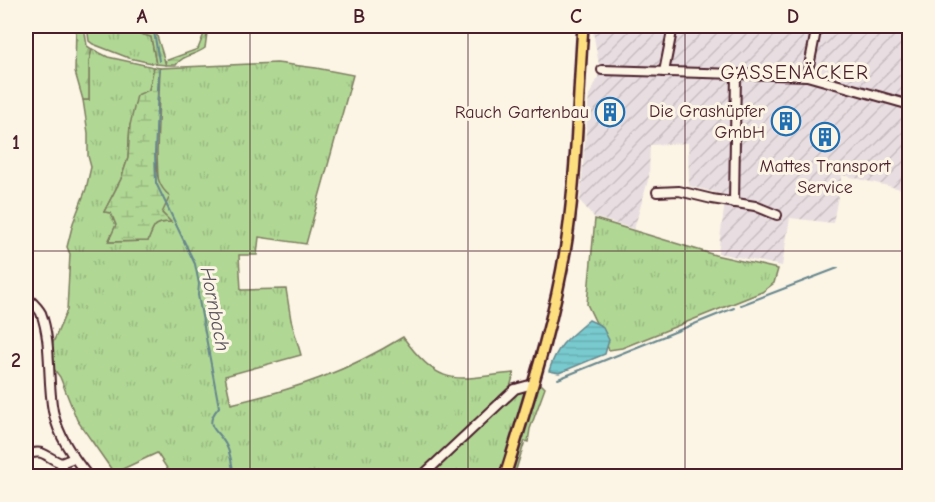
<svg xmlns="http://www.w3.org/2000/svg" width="935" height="502" font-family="'Comic Neue',sans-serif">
	<defs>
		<pattern id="industrial-furrows" width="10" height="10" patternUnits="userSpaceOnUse" patternTransform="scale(1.5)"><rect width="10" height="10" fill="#e8dee1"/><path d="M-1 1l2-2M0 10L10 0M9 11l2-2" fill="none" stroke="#c8bec1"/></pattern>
		<pattern id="grass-tufts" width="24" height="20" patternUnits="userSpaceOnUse" patternTransform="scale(1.5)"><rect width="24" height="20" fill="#b0d894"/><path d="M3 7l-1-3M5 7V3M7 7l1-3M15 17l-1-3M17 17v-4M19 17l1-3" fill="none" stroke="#99b980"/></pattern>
		<pattern id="forest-firs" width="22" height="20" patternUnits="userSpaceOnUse" patternTransform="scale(1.5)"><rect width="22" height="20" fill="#b0d894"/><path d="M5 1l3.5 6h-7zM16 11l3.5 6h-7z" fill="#99b980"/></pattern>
		<pattern id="wetland-marsh" width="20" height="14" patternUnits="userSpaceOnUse" patternTransform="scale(1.5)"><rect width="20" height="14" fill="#b0d894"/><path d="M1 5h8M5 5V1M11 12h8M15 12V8" fill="none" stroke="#99b980"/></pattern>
		<pattern id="water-rules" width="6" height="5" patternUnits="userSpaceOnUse" patternTransform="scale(1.5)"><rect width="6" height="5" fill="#78cace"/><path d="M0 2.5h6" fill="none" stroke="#69adb1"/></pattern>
	</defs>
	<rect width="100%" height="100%" fill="#fcf5e5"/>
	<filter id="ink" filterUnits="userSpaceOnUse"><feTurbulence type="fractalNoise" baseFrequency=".0167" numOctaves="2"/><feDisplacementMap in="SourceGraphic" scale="12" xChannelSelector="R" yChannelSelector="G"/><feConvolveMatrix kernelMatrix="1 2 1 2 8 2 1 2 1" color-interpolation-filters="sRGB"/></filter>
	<g filter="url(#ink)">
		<polygon fill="url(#industrial-furrows)" points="592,26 909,26 909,191 842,175 833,223 790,218 782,266 718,253 726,195 689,186 688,143 650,145 649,177 634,229 594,217 580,201 589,95 598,78 599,65"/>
		<g fill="url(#grass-tufts)" stroke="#7d7c60" stroke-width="1.5">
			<polygon points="87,26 117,26 122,32 135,32 151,37 156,64 129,58 93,44 89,41"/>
			<path d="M92,49L108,57L154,67L149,90L130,125L128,158L121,179L104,212L111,213L116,225L109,242L148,241C153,227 154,222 170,222L162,213L164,192L158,180L157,152L160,68L277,63L316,68L353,75L306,244L259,237L257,255H239L241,290L286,289L291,320L301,355L225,376L231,404C296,389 346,372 403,337C442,391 457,378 514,373L509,391L420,476H172L157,453L114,473L77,420L60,377L51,365L52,345L67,310L70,254L67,247L73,223L86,189L91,167L88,156V133L83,100H89V61Z"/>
			<polygon points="595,219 715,255 778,269 774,283 762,292 622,348 609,350 587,304"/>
			<polygon points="541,384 545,388 530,429 528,442 525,441 514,476 508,476 534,392"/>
			<polygon points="520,390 525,394 525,399 502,476 427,476"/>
		</g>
		<g fill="url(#forest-firs)" stroke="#7d7c60" stroke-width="1.5">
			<polygon points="76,26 84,26 87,46 92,49 89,61 89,100 83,100 75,72"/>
			<polygon points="117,26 157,26 157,36 166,65 156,64 151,37 135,32 122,32"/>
		</g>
		<g fill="url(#wetland-marsh)" stroke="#7d7c60" stroke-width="1.5">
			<path d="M207,26H215L207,33L205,48C196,55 182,55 176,65H166L165,61L198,49Z"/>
			<path d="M154,67L160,68C158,92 152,161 159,181C161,187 165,192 170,196L162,213L171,222C154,222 154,226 148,241L108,242L116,225L111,213L104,212L121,179L128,158L130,125L137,95L149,90Z"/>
		</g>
		<path fill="url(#water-rules)" stroke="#66868d" stroke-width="1.5" d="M589,320L602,326L609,340L605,354L559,373L549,371C557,345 569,337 589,320Z"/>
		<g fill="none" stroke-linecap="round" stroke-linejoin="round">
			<g stroke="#66868d" stroke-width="2">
				<polyline points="153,26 159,61"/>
				<path d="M159,70L155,153L156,183L195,264L199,284L198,295L219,407C201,428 219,429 227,447C231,455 232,466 234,475L229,476"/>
				<polyline points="741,305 838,268"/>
				<polyline points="558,379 734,308"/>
			</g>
			<g stroke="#4a1f2b" stroke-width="12">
				<g id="minor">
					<polyline points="602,70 807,76 910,105"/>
					<polyline points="664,72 673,26"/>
					<polyline points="807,76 817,26"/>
					<polyline points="657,192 679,191 712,199 755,206 777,215"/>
					<polyline points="734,203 736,74"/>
					<path d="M26,296C31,301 38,307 41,313C52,342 47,380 53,411C58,436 73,457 88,476"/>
					<path d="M26,455C44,448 45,457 61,463L74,458"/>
					<polyline points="61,463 64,476"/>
					<polyline points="422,476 515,389 533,384"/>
				</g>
			</g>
			<g stroke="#4a1f2b" stroke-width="14">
				<path id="major" d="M505,476C529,398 555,320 567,239C577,168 578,96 583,26"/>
			</g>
			<use href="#minor" stroke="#fcf5e5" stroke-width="8"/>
			<use href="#major" stroke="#fedf80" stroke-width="9"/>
		</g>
	</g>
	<path fill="none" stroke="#4a1f2b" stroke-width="1.5" stroke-opacity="0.55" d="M250,26V476M468,26V476M685,26V476M26,251H910"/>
	<defs>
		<g id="building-ring" transform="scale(1.5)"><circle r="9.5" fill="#fcf5e5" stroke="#1f6fb2" stroke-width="1.5"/><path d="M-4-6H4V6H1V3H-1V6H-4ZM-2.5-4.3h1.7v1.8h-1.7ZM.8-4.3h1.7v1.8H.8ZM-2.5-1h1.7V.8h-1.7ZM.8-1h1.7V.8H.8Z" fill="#1f6fb2"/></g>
	</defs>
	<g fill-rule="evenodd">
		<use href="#building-ring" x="610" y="112"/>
		<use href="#building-ring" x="786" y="121"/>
		<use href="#building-ring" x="825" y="137"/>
	</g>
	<g text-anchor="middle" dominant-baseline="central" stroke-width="6" stroke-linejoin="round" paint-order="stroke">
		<g font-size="18" fill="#4a1f2b" stroke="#fcf5e5" text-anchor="end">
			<text x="765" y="111">Die Grashüpfer<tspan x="765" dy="21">GmbH</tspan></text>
			<text x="589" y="112">Rauch Gartenbau</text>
			<text x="825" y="166" text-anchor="middle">Mattes Transport<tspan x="825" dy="21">Service</tspan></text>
		</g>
		<g font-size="20" letter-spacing="1.5" fill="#4a1f2b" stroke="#fcf5e5">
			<text x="795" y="72">GASSENÄCKER</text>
		</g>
		<g font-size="20" font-style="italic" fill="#58525c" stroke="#fcf5e5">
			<text transform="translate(215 309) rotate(79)">Hornbach</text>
		</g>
	</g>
	<rect width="935" height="502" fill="none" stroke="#fcf5e5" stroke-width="66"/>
	<rect x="33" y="33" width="869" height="436" fill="none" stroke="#4a1f2b" stroke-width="2"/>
	<g font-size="20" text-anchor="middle" font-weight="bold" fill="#4a1f2b">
		<text x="142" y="23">A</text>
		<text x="359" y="23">B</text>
		<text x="576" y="23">C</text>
		<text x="793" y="23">D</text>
		<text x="16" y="149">1</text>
		<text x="16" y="367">2</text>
	</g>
</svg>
